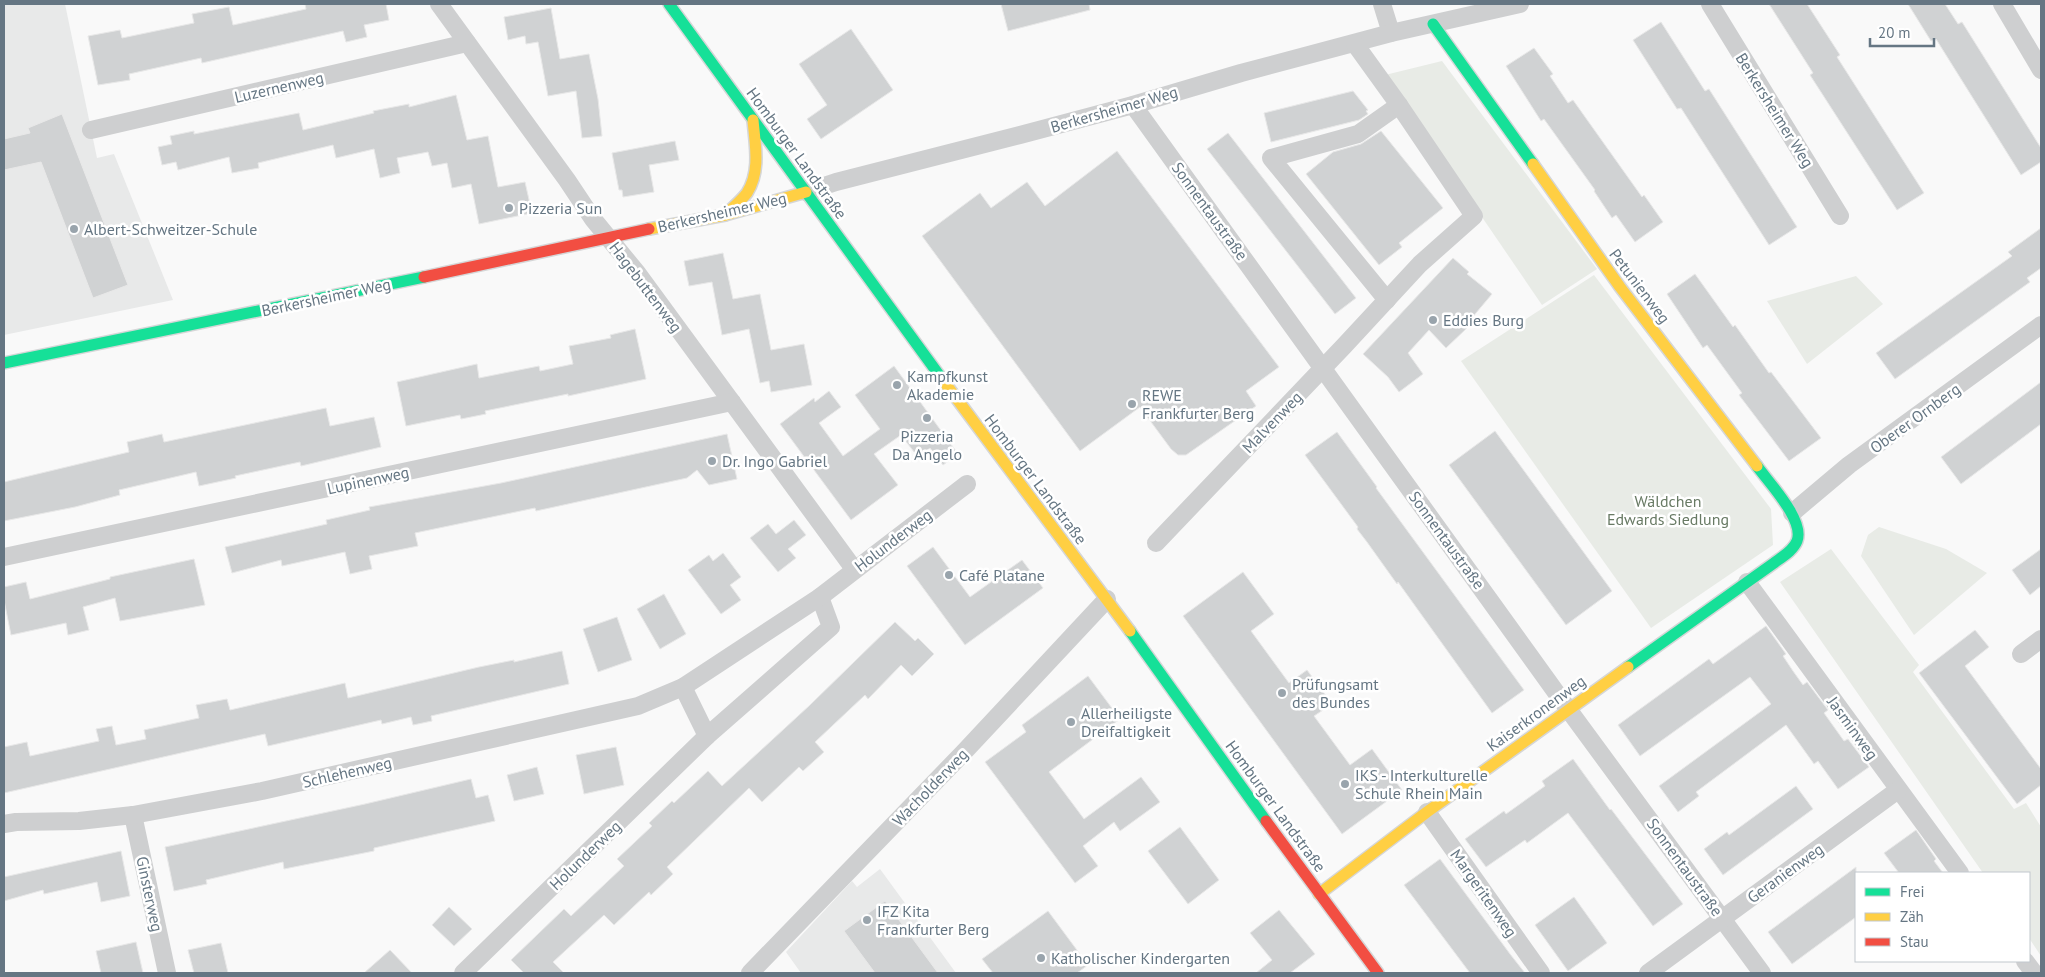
<svg xmlns="http://www.w3.org/2000/svg" width="2045" height="977" font-family="'PT Sans',sans-serif">
	<rect width="100%" height="100%" fill="#f9f9f9"/>
	<g fill="#e8e9e9">
		<polygon points="4,4 65,4 97,158 114,154 173,300 4,335"/>
		<polygon points="880,869 956,973 801,973 786,952 852,881 857,887"/>
	</g>
	<g fill="#e8ebe6">
		<polygon points="1442,61 1597,269 1542,305 1385,75"/>
		<polygon points="1594,275 1771,509 1773,545 1651,628 1461,361"/>
		<polygon points="1856,276 1883,304 1807,364 1767,301"/>
		<polygon points="1879,527 1946,549 1987,573 1914,635 1861,556 1868,535"/>
		<polygon points="1831,549 1919,665 1913,672 2014,809 2026,803 2041,827 2041,956 2029,938 2029,873 1983,873 1780,582"/>
	</g>
	<g fill="#d0d2d3" stroke="#e8e8e8">
		<polygon points="305,4 386,4 389,20 364,25 367,37 346,42 343,31 202,63 201,58 129,74 130,80 98,85 88,36 120,30 122,38 194,23 192,14 229,7 233,25 306,9"/>
		<polygon points="1001,4 1089,4 1090,10 1008,31"/>
		<polygon points="1769,4 1807,4 1840,55 1837,57 1924,193 1897,210 1810,75 1813,73"/>
		<polygon points="1908,4 1945,4 1958,24 1962,22 2041,148 2041,162 2021,175 1936,39 1931,41"/>
		<polygon points="551,8 560,59 589,54 598,99 602,136 582,138 576,91 548,96 538,42 526,44 525,36 508,40 504,17"/>
		<polygon points="1661,22 1705,91 1709,89 1797,227 1769,245 1681,108 1677,109 1633,40"/>
		<polygon points="851,29 893,90 821,139 807,119 827,105 799,64"/>
		<polygon points="1534,48 1553,74 1550,76 1568,103 1573,100 1642,197 1644,195 1663,222 1635,242 1616,215 1612,218 1594,191 1595,190 1544,119 1541,121 1506,66"/>
		<polygon points="1353,91 1368,110 1366,111 1368,114 1359,120 1271,142 1264,113"/>
		<polygon points="456,95 467,140 488,136 498,187 525,182 532,213 479,224 471,184 452,188 447,163 432,166 428,152 397,158 400,173 380,178 374,149 336,158 333,145 258,163 259,168 232,173 229,157 178,170 176,162 162,165 158,147 172,144 170,136 194,131 194,134 299,113 303,130 374,113 373,111 409,104 409,107"/>
		<polygon points="62,114 128,285 93,298 41,162 4,170 4,139 30,133 28,128"/>
		<polygon points="1381,131 1443,208 1399,243 1402,247 1379,265 1306,174 1333,152 1361,144"/>
		<polygon points="1228,133 1356,298 1335,314 1207,149"/>
		<polygon points="675,141 679,160 649,165 654,192 623,197 622,190 619,190 612,153"/>
		<polygon points="1117,151 1279,367 1246,391 1256,406 1186,455 1178,455 1171,449 1140,407 1080,451 922,236 980,193 991,208 1027,182 1045,206"/>
		<polygon points="2041,228 2041,268 2027,278 2030,282 1895,379 1876,353 2012,256 2008,252"/>
		<polygon points="723,253 733,299 760,294 771,350 804,344 812,385 771,392 769,381 760,383 749,329 722,335 712,282 689,286 684,261"/>
		<polygon points="1453,258 1469,272 1467,274 1492,294 1465,326 1467,328 1446,348 1429,330 1408,353 1423,374 1399,392 1388,377 1363,354"/>
		<polygon points="1695,274 1733,327 1735,325 1769,373 1771,372 1821,438 1789,461 1739,395 1742,393 1707,345 1703,348 1667,294"/>
		<polygon points="635,329 646,379 568,396 568,394 485,411 486,414 461,419 460,415 406,426 397,382 477,364 479,378 539,366 540,371 573,364 569,346 611,338 610,335"/>
		<polygon points="894,366 958,454 943,465 930,448 918,457 901,435 874,454 898,485 851,520 780,424 814,398 815,402 829,391 841,407 819,423 843,456 880,429 855,395"/>
		<polygon points="2041,382 2041,424 1961,484 1941,457"/>
		<polygon points="326,408 330,426 374,417 381,447 301,466 300,462 235,476 236,478 199,486 196,472 119,490 120,495 75,507 4,521 4,482 129,452 127,442 162,434 164,442"/>
		<polygon points="1495,431 1612,591 1566,625 1449,465"/>
		<polygon points="1337,432 1377,487 1376,488 1524,690 1492,713 1398,582 1397,584 1367,542 1357,529 1358,527 1305,455"/>
		<polygon points="727,434 737,479 709,485 697,470 687,478 536,511 535,508 415,533 418,546 369,556 372,569 350,574 345,552 282,566 281,560 232,573 225,547 327,524 326,520 370,510 369,507 501,483"/>
		<polygon points="794,520 806,535 788,549 796,558 778,572 750,538 768,524 776,534"/>
		<polygon points="933,547 970,597 1022,560 1043,588 965,645 907,566"/>
		<polygon points="2041,549 2041,586 2030,595 2012,570"/>
		<polygon points="723,553 741,577 730,585 741,600 721,614 688,570 709,555 713,561"/>
		<polygon points="194,559 205,605 120,621 115,598 83,607 89,630 68,635 66,623 11,635 4,600 4,587 26,582 30,599 110,579 110,577"/>
		<polygon points="1243,572 1274,614 1251,631 1289,683 1307,670 1332,704 1314,716 1350,765 1372,749 1402,790 1342,834 1183,616"/>
		<polygon points="664,594 686,634 660,649 637,609"/>
		<polygon points="617,617 632,660 598,672 583,629"/>
		<polygon points="895,622 915,641 918,638 934,654 912,676 901,665 868,699 865,695 815,742 824,752 803,771 799,767 762,802 749,788 667,867 673,874 651,895 649,892 614,925 604,915 553,962 564,973 524,973 511,960 564,909 571,916 624,866 617,859 652,826 649,823 672,801 674,803 708,771 722,786 810,705"/>
		<polygon points="1766,626 1786,654 1783,656 1793,671 1803,685 1807,682 1828,710 1824,713 1844,741 1848,739 1869,767 1838,789 1818,761 1814,764 1786,725 1696,792 1699,796 1678,812 1659,786 1771,704 1750,677 1640,756 1618,725 1709,659 1713,664"/>
		<polygon points="1975,630 1989,647 1965,666 2041,769 2041,785 2017,804 1919,673"/>
		<polygon points="562,651 569,684 431,716 432,721 413,725 411,717 382,724 381,720 268,746 265,734 4,793 4,747 27,742 30,756 99,741 96,729 112,726 116,745 146,739 144,730 199,718 196,705 227,699 230,710 345,683 348,698 479,667 514,660 514,662"/>
		<polygon points="1088,676 1120,719 1049,772 1084,819 1141,777 1160,802 1120,831 1114,822 1083,846 1098,866 1075,883 985,762 1026,732 1022,725"/>
		<polygon points="616,747 624,785 584,794 576,755"/>
		<polygon points="1573,759 1610,810 1611,809 1683,904 1653,926 1568,813 1527,843 1525,840 1486,867 1465,839 1504,811 1506,814 1545,786 1542,781"/>
		<polygon points="537,767 544,794 514,801 507,775"/>
		<polygon points="471,779 476,798 488,795 495,821 374,848 374,851 284,869 283,862 206,880 207,884 174,891 165,847 365,804"/>
		<polygon points="1796,786 1813,809 1723,875 1704,849 1727,832 1729,835"/>
		<polygon points="1180,827 1219,880 1188,904 1148,851"/>
		<polygon points="1916,830 1936,859 1934,861 1943,873 1899,873 1884,853"/>
		<polygon points="121,851 130,896 101,902 97,882 44,894 43,890 4,901 4,877"/>
		<polygon points="1440,859 1510,954 1525,973 1470,973 1404,885"/>
		<polygon points="1856,867 1856,917 1792,964 1768,932"/>
		<polygon points="1574,897 1607,943 1568,971 1535,925"/>
		<polygon points="885,901 938,973 875,973 844,931"/>
		<polygon points="449,907 472,929 454,946 432,925"/>
		<polygon points="1279,910 1315,954 1290,973 1256,973 1272,960 1250,933"/>
		<polygon points="1048,911 1088,965 1077,973 993,973 982,959"/>
		<polygon points="136,942 143,973 101,973 96,951"/>
		<polygon points="221,943 228,973 194,973 188,950"/>
		<polygon points="390,950 412,973 364,973"/>
	</g>
	<g fill="none" stroke-linecap="round" stroke-linejoin="round">
		<g stroke="#d5d6d7" stroke-width="14">
			<g id="fast">
				<polyline points="669,4 942,379"/>
				<polyline points="1433,24 1533,164"/>
				<polyline points="4,363 424,277"/>
				<polyline points="1130,631 1266,821"/>
				<path d="M1628,667L1774,563C1782,557 1793,551 1797,541C1805,520 1769,483 1757,466"/>
			</g>
		</g>
		<g stroke="#d5d6d7" stroke-width="14">
			<g id="slow">
				<polyline points="1533,164 1620,287 1757,466"/>
				<path d="M725,215C732,208 741,201 747,193C761,171 755,144 753,120"/>
				<polyline points="649,229 725,215 806,192"/>
				<polyline points="942,379 1130,631"/>
				<polyline points="1319,894 1427,812 1628,667"/>
			</g>
		</g>
		<g stroke="#d5d6d7" stroke-width="14">
			<g id="jam">
				<polyline points="424,277 649,229"/>
				<polyline points="1266,821 1378,973"/>
			</g>
		</g>
		<g stroke="#cecfd0" stroke-width="18">
			<polyline points="439,4 567,180 593,219 638,274 854,569"/>
			<polyline points="1382,4 1391,33"/>
			<polyline points="1710,4 1840,216"/>
			<polyline points="2002,4 2041,70"/>
			<polyline points="1133,105 1568,709 1762,973"/>
			<polyline points="91,130 467,43"/>
			<polyline points="806,192 836,182 1020,135 1133,105 1241,73 1391,33 1520,4"/>
			<polyline points="1387,300 1271,158 1358,134 1399,105"/>
			<polyline points="1792,513 1849,465 2041,325"/>
			<polyline points="1156,543 1344,346 1420,264 1474,216 1399,105 1355,44"/>
			<polyline points="4,557 732,402"/>
			<polyline points="1747,582 1960,873"/>
			<polyline points="2021,654 2041,639"/>
			<polyline points="707,736 831,627 820,597"/>
			<polyline points="1427,812 1541,973"/>
			<polyline points="133,815 167,973"/>
			<polyline points="4,824 16,822 79,821 133,815 262,791 638,706 683,687 820,597 967,484"/>
			<polyline points="2025,961 2034,973"/>
			<polyline points="463,973 707,736 683,687"/>
			<polyline points="750,973 964,752 1107,599"/>
			<polyline points="1648,973 1898,790"/>
		</g>
		<use href="#fast" stroke="#16e098" stroke-width="11"/>
		<use href="#slow" stroke="#ffcf43" stroke-width="11"/>
		<use href="#jam" stroke="#f24e42" stroke-width="11"/>
	</g>
	<g fill="#99a4ac" stroke="#fff" stroke-width="2">
		<circle cx="509" cy="208" r="5"/>
		<circle cx="74" cy="229" r="5"/>
		<circle cx="1433" cy="320" r="5"/>
		<circle cx="897" cy="385" r="5"/>
		<circle cx="1132" cy="404" r="5"/>
		<circle cx="927" cy="418" r="5"/>
		<circle cx="712" cy="461" r="5"/>
		<circle cx="949" cy="575" r="5"/>
		<circle cx="1282" cy="693" r="5"/>
		<circle cx="1071" cy="722" r="5"/>
		<circle cx="1345" cy="784" r="5"/>
		<circle cx="867" cy="920" r="5"/>
		<circle cx="1041" cy="958" r="5"/>
	</g>
	<g text-anchor="middle" dominant-baseline="central" stroke-width="5" stroke-linejoin="round" paint-order="stroke">
		<g font-size="16" fill="#657683" stroke="#fff">
			<text transform="translate(279 87) rotate(-13)">Luzernenweg</text>
			<text transform="translate(1114 109) rotate(-16)">Berkersheimer Weg</text>
			<text transform="translate(1775 110) rotate(58)">Berkersheimer Weg</text>
			<text transform="translate(797 153) rotate(54)">Homburger Landstraße</text>
			<text transform="translate(1210 211) rotate(54)">Sonnentaustraße</text>
			<text transform="translate(722 212) rotate(-13)">Berkersheimer Weg</text>
			<text transform="translate(1640 286) rotate(53)">Petunienweg</text>
			<text transform="translate(646 287) rotate(53)">Hagebuttenweg</text>
			<text transform="translate(326 297) rotate(-12)">Berkersheimer Weg</text>
			<text transform="translate(1915 418) rotate(-36)">Oberer Ornberg</text>
			<text transform="translate(1272 422) rotate(-46)">Malvenweg</text>
			<text transform="translate(1036 479) rotate(53)">Homburger Landstraße</text>
			<text transform="translate(368 480) rotate(-12)">Lupinenweg</text>
			<text transform="translate(893 540) rotate(-37)">Holunderweg</text>
			<text transform="translate(1447 540) rotate(54)">Sonnentaustraße</text>
			<text transform="translate(1536 713) rotate(-36)">Kaiserkronenweg</text>
			<text transform="translate(1853 728) rotate(54)">Jasminweg</text>
			<text transform="translate(347 772) rotate(-13)">Schlehenweg</text>
			<text transform="translate(930 787) rotate(-46)">Wacholderweg</text>
			<text transform="translate(1276 806) rotate(54)">Homburger Landstraße</text>
			<text transform="translate(585 855) rotate(-44)">Holunderweg</text>
			<text transform="translate(1685 867) rotate(54)">Sonnentaustraße</text>
			<text transform="translate(1785 873) rotate(-36)">Geranienweg</text>
			<text transform="translate(1484 893) rotate(55)">Margeritenweg</text>
			<text transform="translate(150 894) rotate(78)">Ginsterweg</text>
		</g>
		<g font-size="16" fill="#657683" stroke="#fff" text-anchor="start">
			<text x="519" y="208">Pizzeria Sun</text>
			<text x="84" y="229">Albert-Schweitzer-Schule</text>
			<text x="1443" y="320">Eddies Burg</text>
			<text x="907" y="376">Kampfkunst<tspan x="907" dy="18">Akademie</tspan></text>
			<text x="1142" y="395">REWE<tspan x="1142" dy="18">Frankfurter Berg</tspan></text>
			<text x="927" y="436" text-anchor="middle">Pizzeria<tspan x="927" dy="18">Da Angelo</tspan></text>
			<text x="722" y="461">Dr. Ingo Gabriel</text>
			<text x="959" y="575">Café Platane</text>
			<text x="1292" y="684">Prüfungsamt<tspan x="1292" dy="18">des Bundes</tspan></text>
			<text x="1081" y="713">Allerheiligste<tspan x="1081" dy="18">Dreifaltigkeit</tspan></text>
			<text x="1355" y="775">IKS - Interkulturelle<tspan x="1355" dy="18">Schule Rhein Main</tspan></text>
			<text x="877" y="911">IFZ Kita<tspan x="877" dy="18">Frankfurter Berg</tspan></text>
			<text x="1051" y="958">Katholischer Kindergarten</text>
		</g>
		<g font-size="16" fill="#687a64" stroke="#fff">
			<text x="1668" y="501">Wäldchen<tspan x="1668" dy="18">Edwards Siedlung</tspan></text>
		</g>
	</g>
	<rect width="2045" height="977" fill="none" stroke="#657683" stroke-width="10"/>
	<rect x="1855" y="872" width="175" height="90" fill="#ffffff" stroke="#c1c8cd"/>
	<rect x="1865" y="888" width="25" height="8" fill="#16e098" stroke="#c1c8cd"/>
	<text x="1900" y="897" font-size="15" fill="#657683">Frei</text>
	<rect x="1865" y="913" width="25" height="8" fill="#ffcf43" stroke="#c1c8cd"/>
	<text x="1900" y="922" font-size="15" fill="#657683">Zäh</text>
	<rect x="1865" y="938" width="25" height="8" fill="#f24e42" stroke="#c1c8cd"/>
	<text x="1900" y="947" font-size="15" fill="#657683">Stau</text>
	<path d="M1870 38v8h64v-8" fill="none" stroke="#657683" stroke-width="2.5"/>
	<text x="1878" y="38" font-size="15" fill="#657683" stroke="#ffffff" stroke-width="4" paint-order="stroke">20 m</text>
</svg>
